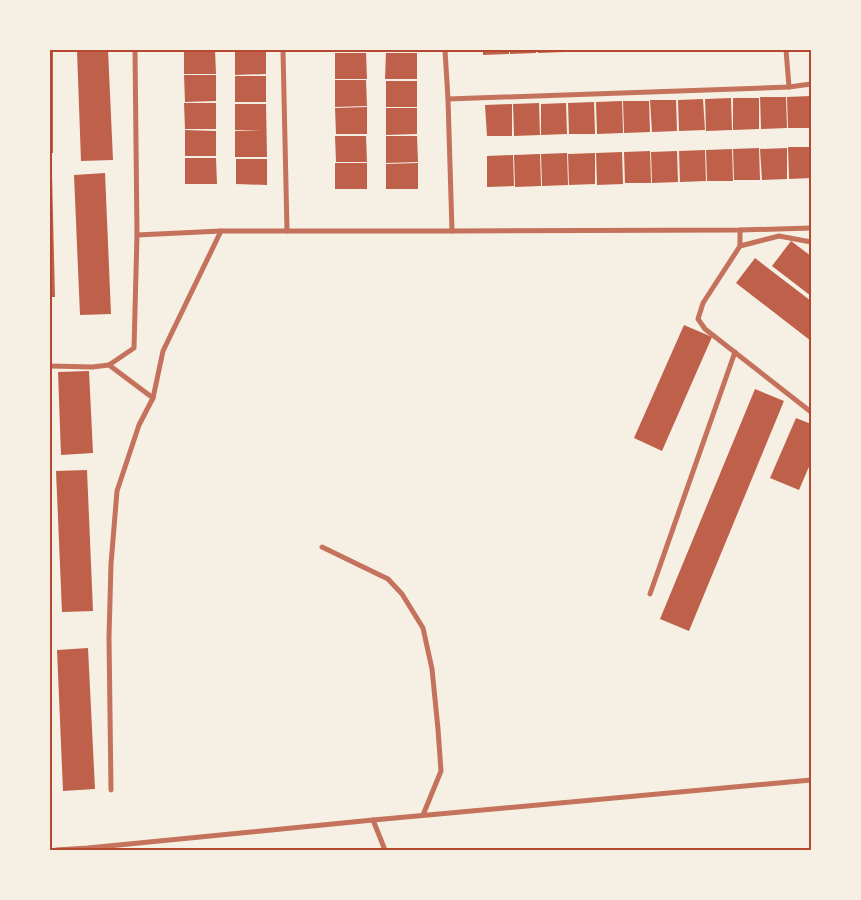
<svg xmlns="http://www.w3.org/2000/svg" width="861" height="900" font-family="'Roboto Condensed',sans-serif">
	<rect width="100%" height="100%" fill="#f6efe4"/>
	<g fill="#bf614a">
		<rect x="50" y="50" width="3" height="103"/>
		<polygon points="77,50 108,50 113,160 81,161"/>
		<polygon points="184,50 215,50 216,74 184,74"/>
		<polygon points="235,50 266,50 266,74 235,75"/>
		<polygon points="483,50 509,50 509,54 483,55"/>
		<polygon points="510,50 536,50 536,53 510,54"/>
		<polygon points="538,50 564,50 564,52 538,53"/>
		<rect x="565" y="50" width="27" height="2"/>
		<polygon points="335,53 366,53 367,79 335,79"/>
		<polygon points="386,53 417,53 417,79 385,79"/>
		<polygon points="184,75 216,75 216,101 185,102"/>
		<rect x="235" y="76" width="31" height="26"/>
		<polygon points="335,80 366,80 367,106 335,107"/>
		<rect x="386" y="81" width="31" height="26"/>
		<polygon points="811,96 811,128 788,128 787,97"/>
		<polygon points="760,97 786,97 787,128 761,129"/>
		<polygon points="731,98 732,130 706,131 705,99"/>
		<polygon points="733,98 759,98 759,129 733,130"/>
		<polygon points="703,99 705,130 679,131 678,100"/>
		<polygon points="650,100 676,100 677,131 652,132"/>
		<polygon points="622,101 623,133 597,134 596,102"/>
		<polygon points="623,101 649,101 650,132 624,133"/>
		<polygon points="594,102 595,134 569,134 568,103"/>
		<polygon points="184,103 216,103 216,129 185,129"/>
		<polygon points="539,103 540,135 514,136 513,104"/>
		<polygon points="566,103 567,134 541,135 541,104"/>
		<polygon points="235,104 266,104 267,157 235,157 235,131 263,130 235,130"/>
		<polygon points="512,104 512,136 487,136 485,105"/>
		<polygon points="367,107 367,134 336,134 335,108"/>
		<polygon points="386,108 417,108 417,134 386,135"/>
		<polygon points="185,130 216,131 216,156 185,156"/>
		<polygon points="335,136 366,136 367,162 336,162"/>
		<polygon points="386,136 417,136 418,162 386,163"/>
		<polygon points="788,147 811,147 811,178 789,179"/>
		<polygon points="759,148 760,180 734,180 733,149"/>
		<polygon points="787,148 787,179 762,180 760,149"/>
		<polygon points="732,149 733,181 707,181 706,150"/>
		<polygon points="705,150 706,181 680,182 679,151"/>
		<polygon points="650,151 651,183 625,183 624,152"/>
		<polygon points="677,151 678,182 652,183 651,152"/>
		<polygon points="622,152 623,184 597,185 596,153"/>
		<polygon points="567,153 568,185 542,186 541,154"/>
		<polygon points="595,153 595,184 569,185 568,154"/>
		<polygon points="540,154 541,186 515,187 514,155"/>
		<polygon points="513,155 514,186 487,187 487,156"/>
		<polygon points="185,158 216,158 217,184 185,184"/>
		<polygon points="236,159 267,159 267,185 236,184"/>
		<rect x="335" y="163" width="32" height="26"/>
		<polygon points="418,163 418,189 386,189 386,164"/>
		<polygon points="50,173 52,173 55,297 50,297"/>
		<polygon points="105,173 111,314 80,315 74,175"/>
		<polygon points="791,241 811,256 811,296 772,266"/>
		<polygon points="755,258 811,301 811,341 736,283"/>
		<polygon points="684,325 712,337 662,451 634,438"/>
		<polygon points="89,371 93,453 61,455 58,372"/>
		<polygon points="755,389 784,401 689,631 660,619"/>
		<polygon points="796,418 811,424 811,462 799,490 770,478"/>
		<polygon points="87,470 93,611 62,612 56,471"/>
		<polygon points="88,648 95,789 63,791 57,650"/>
	</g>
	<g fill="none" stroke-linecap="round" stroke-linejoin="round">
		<g stroke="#c5725c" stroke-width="5">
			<polyline points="283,50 287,231"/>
			<polyline points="445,50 448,99 452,231"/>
			<polyline points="786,50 789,87"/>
			<polyline points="448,99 789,87 811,84"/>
			<polyline points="740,230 740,246 703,303 698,319 705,329 811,412"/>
			<polyline points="137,235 221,231 452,231 740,230 811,228"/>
			<polyline points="740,246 779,236 811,242"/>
			<polyline points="109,365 153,398"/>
			<polyline points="50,366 92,367 109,365 134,348 137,235 135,50"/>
			<polyline points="322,547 388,579 402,594 423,628 432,669 438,729 441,771 423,815"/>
			<polyline points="650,594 735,352"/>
			<polyline points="111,790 109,637 111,564 117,491 139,425 153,398 163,351 221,231"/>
			<polyline points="373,820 385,850"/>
			<polyline points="56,850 88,848 373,820 811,780"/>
		</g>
	</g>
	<rect width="861" height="900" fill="none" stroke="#f6efe4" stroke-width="102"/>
	<rect x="51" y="51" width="759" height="798" fill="none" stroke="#b5482f" stroke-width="2"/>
</svg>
